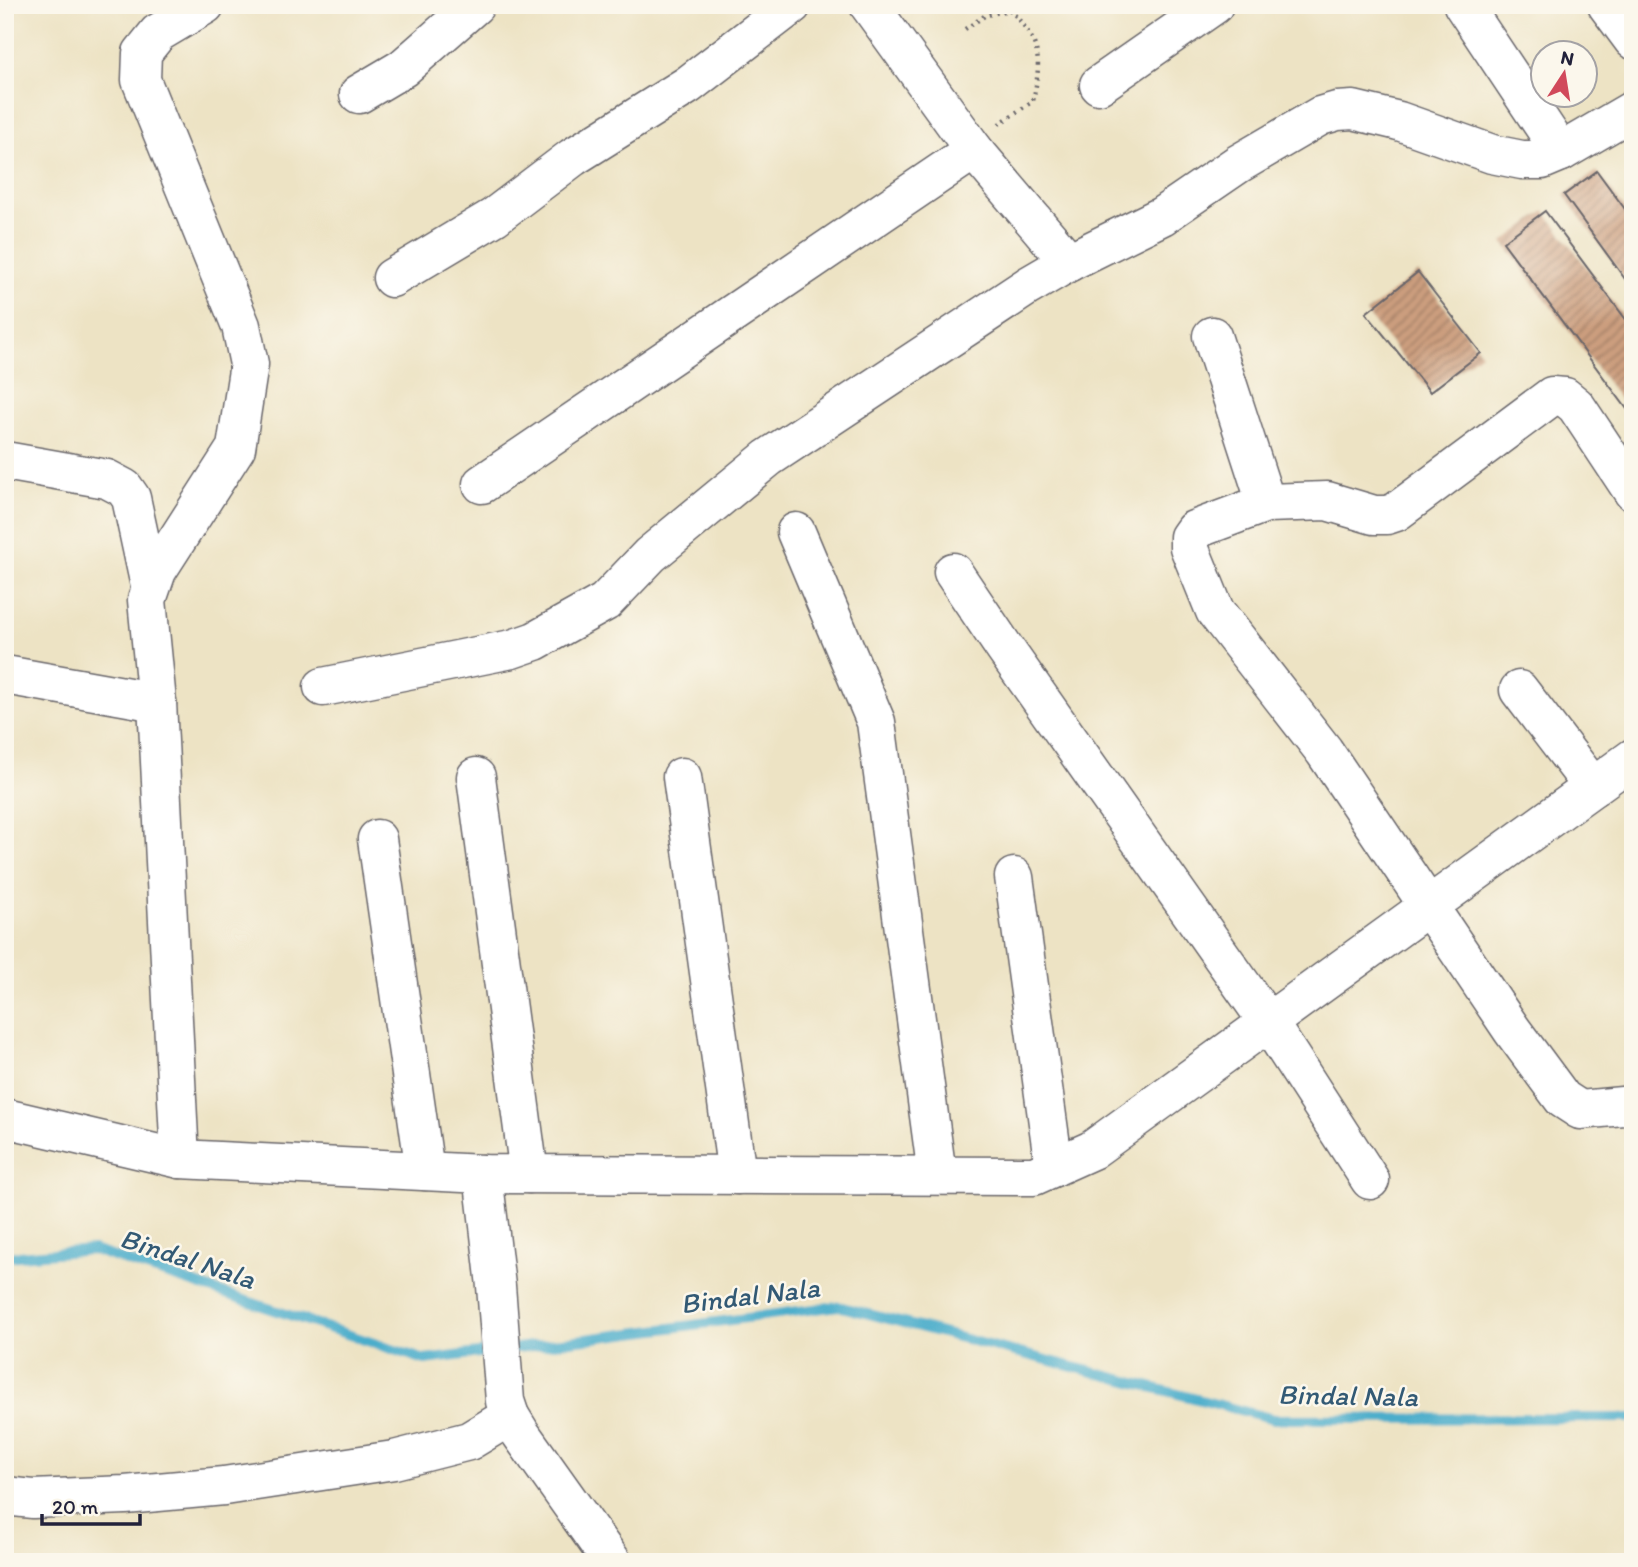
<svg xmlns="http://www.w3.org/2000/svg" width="1638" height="1567" font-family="Itim,sans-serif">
	<defs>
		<pattern id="building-hatch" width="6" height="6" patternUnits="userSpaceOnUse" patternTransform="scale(1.75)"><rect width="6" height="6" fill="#cc9e7e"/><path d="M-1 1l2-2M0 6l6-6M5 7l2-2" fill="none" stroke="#a58068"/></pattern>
	</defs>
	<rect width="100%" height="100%" fill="#fbf7ec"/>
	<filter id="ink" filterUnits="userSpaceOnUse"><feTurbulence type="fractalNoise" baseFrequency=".0143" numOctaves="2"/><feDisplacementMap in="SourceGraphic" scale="14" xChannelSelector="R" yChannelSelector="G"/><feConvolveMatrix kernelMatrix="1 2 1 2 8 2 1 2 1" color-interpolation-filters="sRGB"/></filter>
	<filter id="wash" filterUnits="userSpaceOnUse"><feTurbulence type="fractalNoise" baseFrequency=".00686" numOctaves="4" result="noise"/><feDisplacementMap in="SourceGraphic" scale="28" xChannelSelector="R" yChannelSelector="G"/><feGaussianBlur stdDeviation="1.57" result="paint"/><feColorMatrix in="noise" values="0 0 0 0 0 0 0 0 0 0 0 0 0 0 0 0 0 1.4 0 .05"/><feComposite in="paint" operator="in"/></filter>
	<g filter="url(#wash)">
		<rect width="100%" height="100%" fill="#ede3c4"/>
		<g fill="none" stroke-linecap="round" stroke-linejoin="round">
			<g stroke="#4cadcb" stroke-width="10">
				<polyline points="5,1257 93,1250 425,1360 494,1351"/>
				<polyline points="509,1349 838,1306 1274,1419 1633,1418"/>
			</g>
		</g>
		<g id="blocks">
			<g fill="url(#building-hatch)">
				<polygon points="1597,171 1633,220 1633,290 1564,195"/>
				<polygon points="1545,211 1633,329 1633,417 1503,242"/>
				<polygon points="1418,272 1481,353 1430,392 1366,313"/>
			</g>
		</g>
	</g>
	<g filter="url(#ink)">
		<use href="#blocks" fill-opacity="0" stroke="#69666b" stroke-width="2"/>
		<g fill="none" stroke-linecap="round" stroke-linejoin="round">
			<g stroke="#69666b" stroke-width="41">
				<g id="minor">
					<polyline points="869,5 974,150"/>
					<polyline points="1463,5 1561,152"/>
					<polyline points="1607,5 1633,40"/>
					<polyline points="1099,85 1214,5"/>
					<polyline points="359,94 403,68 475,5"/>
					<polyline points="392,278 494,217 573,157 688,85 792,5"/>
					<polyline points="1212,336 1266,503"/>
					<polyline points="5,461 107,479 124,488 131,498 150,586"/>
					<polyline points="482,484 974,150 1069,262 1162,216 1238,164 1320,116 1337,111 1353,110 1399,121 1492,154 1522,160 1542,160 1561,152 1633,110"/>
					<polyline points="1633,492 1576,406 1565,397 1552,396 1396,512 1387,515 1374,515 1327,501 1266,503 1194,530 1189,537 1189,547 1215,611 1324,751 1512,1030 1563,1099 1580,1110 1633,1105"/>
					<polyline points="796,532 876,722 937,1175"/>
					<polyline points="953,572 1005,649 1268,1022 1370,1180"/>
					<polyline points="5,675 157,702"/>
					<polyline points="323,687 512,649 535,641 605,602 650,555 768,458 1028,286 1069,262"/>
					<polyline points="1519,690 1593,787"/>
					<polyline points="476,777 529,1174"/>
					<polyline points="682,777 737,1175"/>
					<polyline points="377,839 425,1171"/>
					<polyline points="1014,877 1054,1167"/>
					<polyline points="483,1174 496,1286 505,1401 510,1416 521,1434 612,1562"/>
					<polyline points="5,1496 33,1499 125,1495 224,1486 394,1460 469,1441 510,1416"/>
				</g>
			</g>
			<g stroke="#69666b" stroke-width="41">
				<g id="tertiary">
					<polyline points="5,1118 180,1159 483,1174 1034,1176 1092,1150 1633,758"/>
					<polyline points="180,1159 157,702 147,600 157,571 236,448 249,364 241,326 141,80 142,53 158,33 205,5"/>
				</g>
			</g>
			<path stroke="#69666b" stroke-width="4.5" stroke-dasharray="2 5" stroke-linecap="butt" d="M965,29L986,15L1010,10C1041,42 1042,58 1033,101L999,124"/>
			<use href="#minor" stroke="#fff" stroke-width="38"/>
			<use href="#tertiary" stroke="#fff" stroke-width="38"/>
		</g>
	</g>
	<g text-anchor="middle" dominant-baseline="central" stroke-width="5" stroke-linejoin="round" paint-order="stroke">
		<g font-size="28" font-style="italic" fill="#335a75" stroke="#fbf7ec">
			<text transform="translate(188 1258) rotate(18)">Bindal Nala</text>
			<text transform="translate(750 1295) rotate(-7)">Bindal Nala</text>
			<text transform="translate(1348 1395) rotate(1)">Bindal Nala</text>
		</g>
	</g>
	<rect width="1638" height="1567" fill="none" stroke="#fbf7ec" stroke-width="28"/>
	<g transform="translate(1564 74) rotate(12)"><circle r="33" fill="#fbf7ec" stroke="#a4a2a5" stroke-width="2"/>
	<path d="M0-5L12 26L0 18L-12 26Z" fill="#d1495b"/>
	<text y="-10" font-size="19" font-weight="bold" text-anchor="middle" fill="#22223b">N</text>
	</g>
	<path d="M42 1514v10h98v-10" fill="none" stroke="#22223b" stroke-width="3.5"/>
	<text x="52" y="1514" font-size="21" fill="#22223b" stroke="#fbf7ec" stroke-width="5" paint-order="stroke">20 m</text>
</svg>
